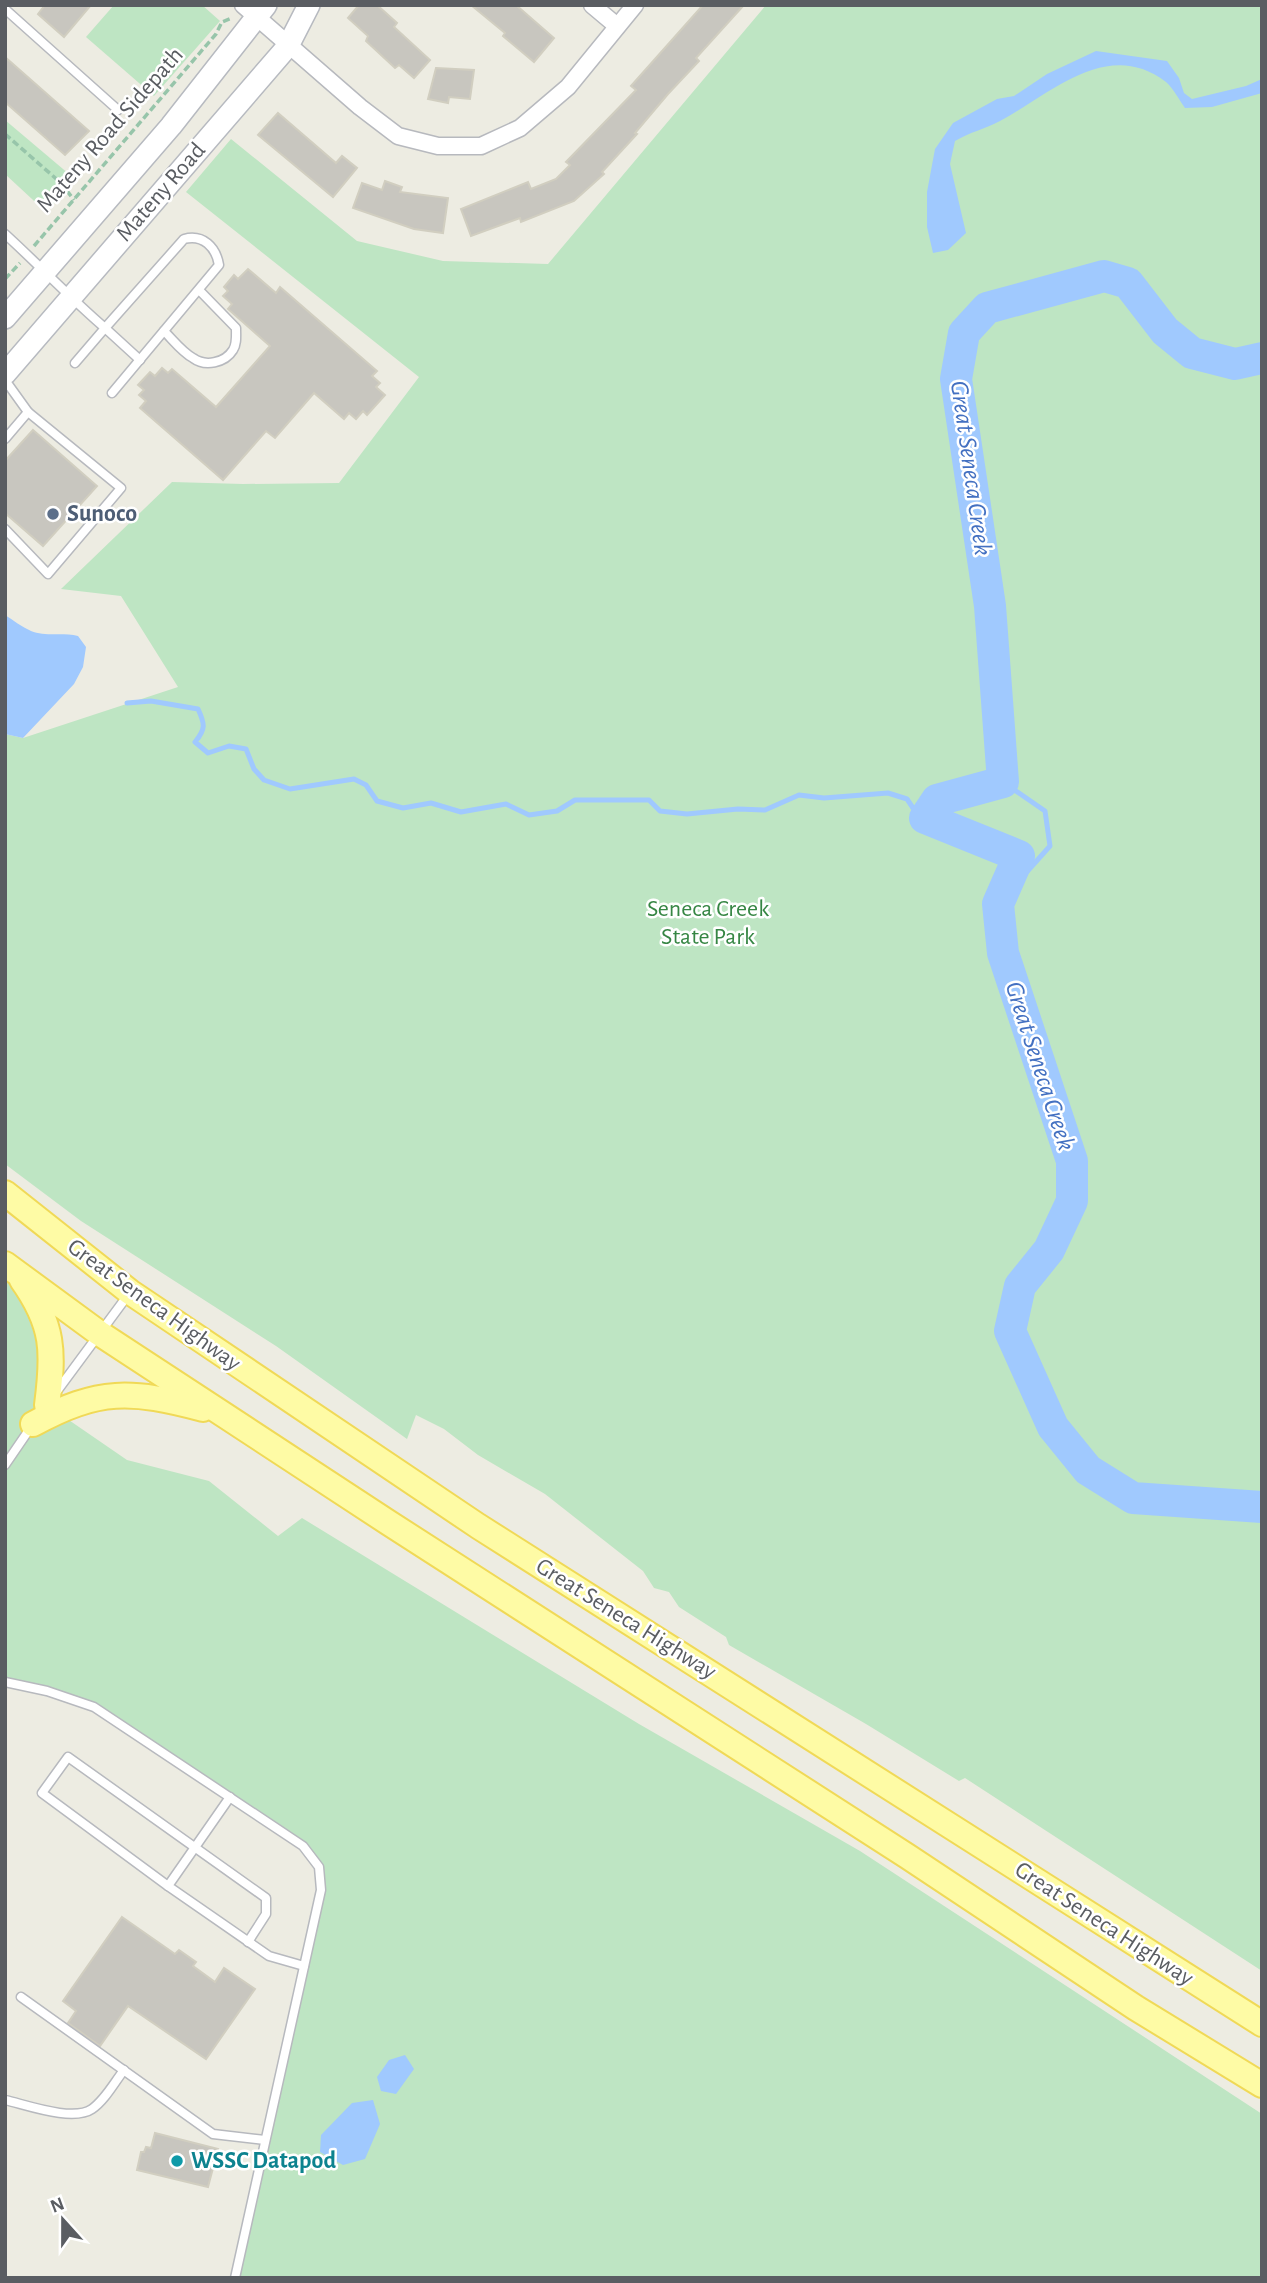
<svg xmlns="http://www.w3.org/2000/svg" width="1267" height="2283" font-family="'Alegreya Sans',sans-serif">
	<rect width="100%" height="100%" fill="#edece2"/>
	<g fill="#bee5c3">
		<polygon points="114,5 202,5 220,21 154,96 86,37"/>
		<polygon points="766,5 1262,5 1262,1971 965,1778 959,1781 866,1724 729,1645 726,1637 679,1607 669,1592 654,1588 643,1571 545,1494 478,1455 444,1429 416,1415 407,1439 276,1346 81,1221 5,1164 5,734 23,738 178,687 121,596 61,589 172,482 243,484 339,483 419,377 186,192 231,139 357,241 443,261 548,264"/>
		<polygon points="5,120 76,180 46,212 5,174"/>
		<polygon points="5,1263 44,1321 47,1405 127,1460 209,1481 278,1536 302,1518 639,1724 860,1851 1262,2114 1262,2278 235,2278 321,1890 319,1867 303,1846 94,1707 5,1682"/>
	</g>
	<g fill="#a0c9fe">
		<path d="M1096,51L1167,61L1179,78L1184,93L1192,99L1246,86L1262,79V93L1212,107L1185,108C1179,100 1174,89 1166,82C1107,37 1051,94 1000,121C985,129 970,132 955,141L950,164L966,233L948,250L933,253L927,227V192L935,149L953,123L997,99L1014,96L1047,74Z"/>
		<path d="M5,615C13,620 22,627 31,631C45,637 63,632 78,636L86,647L83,667L74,684L23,738L5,734Z"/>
		<polygon points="405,2055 414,2069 396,2094 381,2091 377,2077 389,2060"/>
		<polygon points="373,2100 380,2124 365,2159 343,2165 320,2152 321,2135 352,2103"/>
	</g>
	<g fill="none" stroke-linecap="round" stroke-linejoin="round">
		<g stroke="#a0c9fe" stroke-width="5">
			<path d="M127,703L151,701L198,709C205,724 206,729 195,742L208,753L229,746L246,749L254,769L264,780L290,789L354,779L366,785L377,801L403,808L431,803L461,812L506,804L529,815L557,811L575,800H649L660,811L687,814L738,809L765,810L799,795L824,798L888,793L907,799L917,814L925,818"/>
			<polyline points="998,904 1050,846 1045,811 1003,782"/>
		</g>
		<polyline stroke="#a0c9fe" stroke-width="32" points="1262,358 1235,364 1192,353 1165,331 1128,283 1104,276 987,308 964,333 956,379 990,606 1003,782 937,800 925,818 1019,856 998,904 1003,953 1072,1161 1072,1201 1049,1250 1020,1286 1010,1331 1053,1427 1088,1470 1133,1498 1262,1507"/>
	</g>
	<g fill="#c8c6bf" stroke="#d1cec0" stroke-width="2">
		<polygon points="45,5 91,5 64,37 38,14"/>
		<polygon points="359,5 377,5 397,23 394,27 430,60 414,78 399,65 395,68 366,41 368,36 348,18"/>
		<polygon points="471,5 516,5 554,38 534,62 503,36 505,33"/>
		<polygon points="703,5 744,5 696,58 699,61 668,94 635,133 637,134 602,172 604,174 574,201 521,222 520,218 471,236 461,209 528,182 531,189 556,179 570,165 566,162 636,90 631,86"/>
		<polygon points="5,57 89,131 65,155 5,102"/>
		<polygon points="436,68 474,70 470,99 449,97 448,103 428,99"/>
		<polygon points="278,113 336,163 342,156 357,168 333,197 258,135"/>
		<polygon points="385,181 402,187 400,192 448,198 443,233 414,229 353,208 362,183 382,190"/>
		<polygon points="248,269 276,293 280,287 377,371 372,376 380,383 376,387 385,395 367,415 363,411 356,419 349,413 344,419 314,393 275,438 266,431 223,480 140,408 146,401 139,395 144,390 138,385 150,372 155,376 162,368 168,373 172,369 216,407 270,346 228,309 232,304 223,296 228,291 224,287 234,275 238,279"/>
		<polygon points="33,430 97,486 43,546 5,513 5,461"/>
		<polygon points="122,1917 175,1954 179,1950 196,1962 193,1966 215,1982 224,1968 255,1989 206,2059 128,2006 100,2046 68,2023 76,2011 63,2001"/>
		<polygon points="155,2133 218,2149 208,2187 137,2170 141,2152 144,2152 146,2147 151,2148"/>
	</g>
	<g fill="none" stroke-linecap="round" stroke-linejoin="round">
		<g stroke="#b7b9be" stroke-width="11">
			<g id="lane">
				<polyline points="5,9 118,110"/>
				<path d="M5,234C39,265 70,298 105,328L184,239C203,234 216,247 219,265L112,393"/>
				<path d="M164,331C173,340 182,352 193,358C205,367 225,363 233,350C237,344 236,336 236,328L199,290"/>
				<polyline points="75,363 105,328 140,360"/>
				<polyline points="5,380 28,412 5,439"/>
				<polyline points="5,529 48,574 121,488 28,412"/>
				<polyline points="57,1391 128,1295"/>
				<polyline points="5,1465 31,1427"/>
				<polyline points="5,1682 47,1691 94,1707 303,1846 319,1867 321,1890 235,2278"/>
				<polyline points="230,1797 168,1886 269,1956 304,1966"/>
				<polyline points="168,1886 42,1793 68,1757 266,1898 266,1914 248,1942"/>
				<polyline points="21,1997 213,2134 265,2140"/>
				<path d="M5,2100C27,2105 73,2122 92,2109C105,2100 114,2083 124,2070"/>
			</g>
		</g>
		<g stroke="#b7b9be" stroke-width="19">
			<g id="street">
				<polyline points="243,5 360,107 398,136 438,146 481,146 520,128 568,87 635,5"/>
				<polyline points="592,5 617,26"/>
			</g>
		</g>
		<g stroke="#b7bac0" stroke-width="24">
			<g id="secondary">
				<polyline points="5,318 171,126 266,5"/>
				<polyline points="5,374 288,46 309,5"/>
			</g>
		</g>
		<g stroke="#f0d957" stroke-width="28">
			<g id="primary">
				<polyline points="5,1193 130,1292 478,1526 1262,2024"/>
				<polyline points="5,1264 99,1333 389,1523 907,1856 1136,2008 1262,2085"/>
				<path d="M22,1280C54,1325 54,1352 47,1405"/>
				<path d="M33,1424C99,1388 131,1390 203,1409"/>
			</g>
		</g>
		<g stroke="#97c5aa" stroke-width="3.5" stroke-dasharray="7 3.5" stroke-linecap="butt">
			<polyline points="5,134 61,183 74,200"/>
			<polyline points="34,246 216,34 222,22 232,18"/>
			<polyline points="5,279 20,263"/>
		</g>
		<use href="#lane" stroke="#fff" stroke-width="8"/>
		<use href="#street" stroke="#fff" stroke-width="16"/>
		<use href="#secondary" stroke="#fff" stroke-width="21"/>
		<use href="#primary" stroke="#fefba5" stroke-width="24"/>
	</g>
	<circle fill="#5c6f8a" stroke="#fff" stroke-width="2.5" cx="53" cy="514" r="7"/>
	<circle fill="#0f9aa8" stroke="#fff" stroke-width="2.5" cx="177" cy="2161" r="7"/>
	<g text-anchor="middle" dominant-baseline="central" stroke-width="5" stroke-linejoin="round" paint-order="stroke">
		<g font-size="24" fill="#5a5d62" stroke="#fff">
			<text transform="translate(110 130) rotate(-49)">Mateny Road Sidepath</text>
			<text transform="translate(161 192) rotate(-49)">Mateny Road</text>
			<text transform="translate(154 1305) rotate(36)">Great Seneca Highway</text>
			<text transform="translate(626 1619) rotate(32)">Great Seneca Highway</text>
			<text transform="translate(1104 1924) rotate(33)">Great Seneca Highway</text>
		</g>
		<g font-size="24" font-weight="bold" fill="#4e5e75" stroke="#fff" text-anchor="start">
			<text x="67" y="514">Sunoco</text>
		</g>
		<g font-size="24" fill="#368644" stroke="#fff">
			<text x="708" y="909">Seneca Creek<tspan x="708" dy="28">State Park</tspan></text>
		</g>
		<g font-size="24" font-weight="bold" fill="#0d838f" stroke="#fff" text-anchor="start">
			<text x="191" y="2161">WSSC Datapod</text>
		</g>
		<g font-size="26" font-style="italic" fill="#4370c1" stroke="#fff">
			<text transform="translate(971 468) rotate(82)">Great Seneca Creek</text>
			<text transform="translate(1040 1066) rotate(72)">Great Seneca Creek</text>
		</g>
	</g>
	<rect width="1267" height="2283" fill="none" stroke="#5a5d62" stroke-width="14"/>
	<g transform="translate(63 2220) rotate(339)" stroke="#ffffff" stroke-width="5" paint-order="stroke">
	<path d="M0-5L12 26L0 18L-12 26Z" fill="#5a5d62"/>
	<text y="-10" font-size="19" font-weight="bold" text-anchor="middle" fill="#5a5d62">N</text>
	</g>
</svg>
